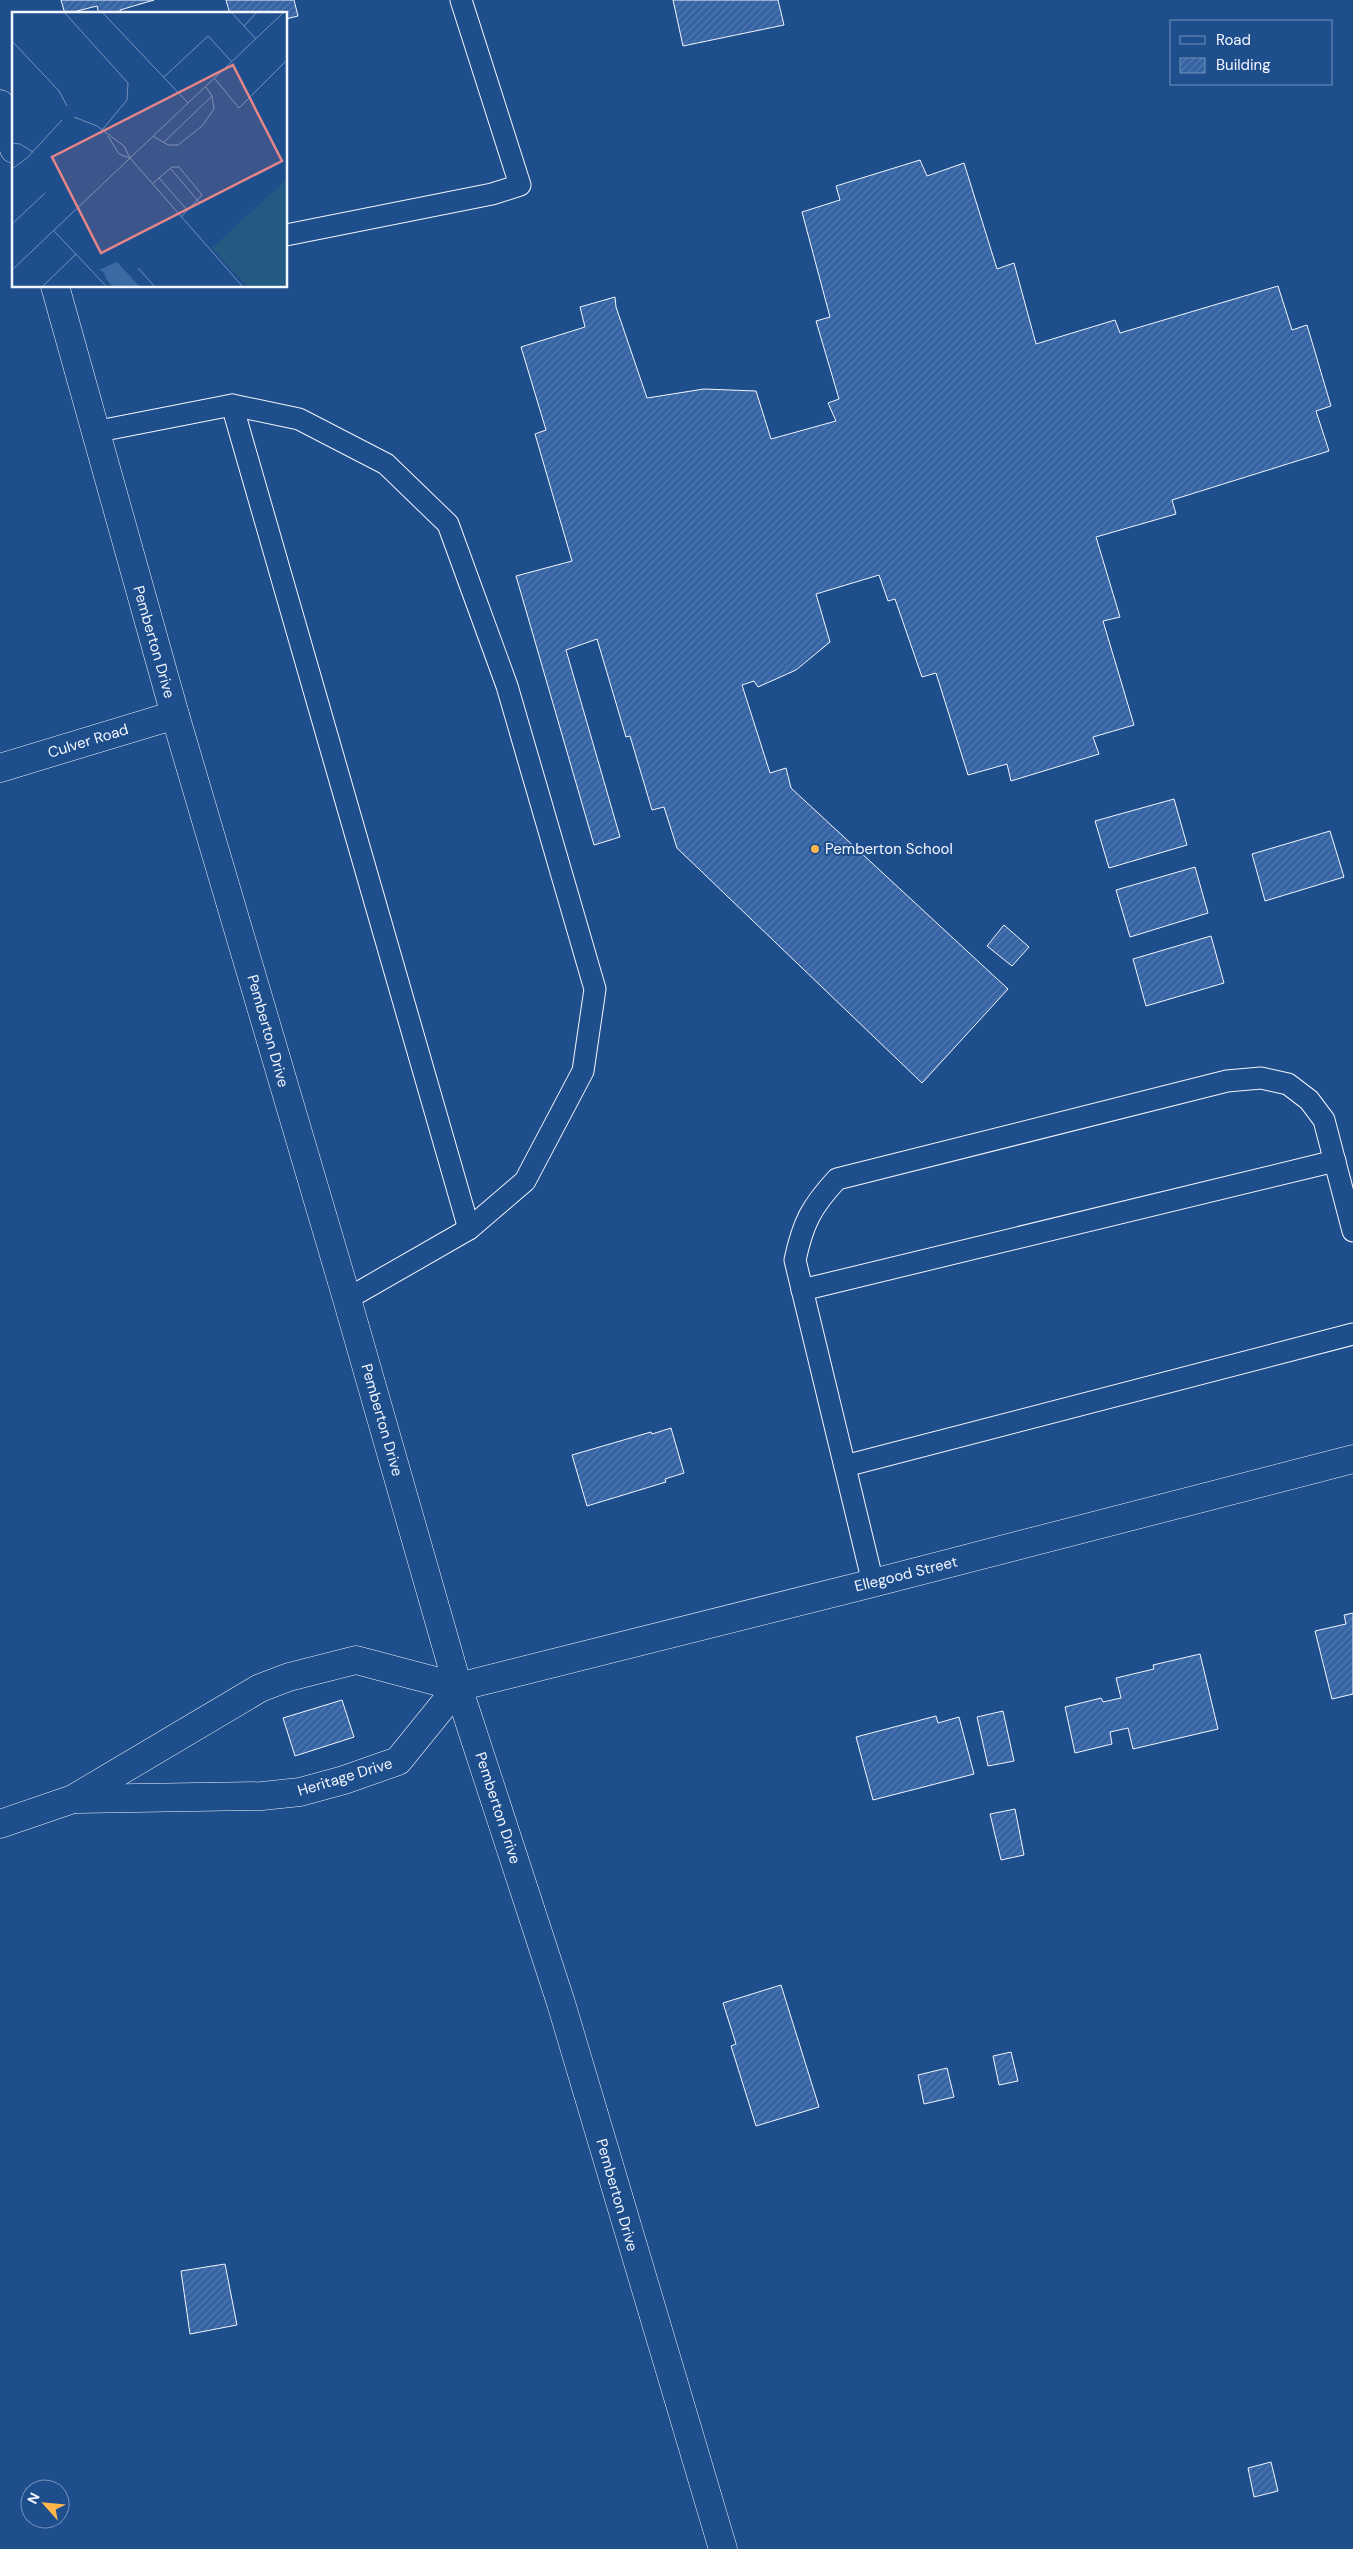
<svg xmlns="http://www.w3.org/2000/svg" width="1353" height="2549" font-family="'DM Sans',sans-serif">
	<defs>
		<pattern id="building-hatch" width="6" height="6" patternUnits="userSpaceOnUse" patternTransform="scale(1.25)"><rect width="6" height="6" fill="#3563a3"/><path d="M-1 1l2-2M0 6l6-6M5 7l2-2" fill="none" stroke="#537ab1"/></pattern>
	</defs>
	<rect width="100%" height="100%" fill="#1f4e8c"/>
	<g fill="url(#building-hatch)" stroke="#f2f6ff">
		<polygon points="61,0 154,0 120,10 121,14 99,14 97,6 65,14"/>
		<polygon points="226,0 294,0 298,16 286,19 286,14 230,14"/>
		<polygon points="673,0 778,0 784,25 683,46"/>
		<polygon points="920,160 927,176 964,163 997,269 1014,263 1036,344 1115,320 1120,333 1278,286 1292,330 1307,325 1331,406 1316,411 1329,451 1172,500 1176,514 1096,537 1120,617 1103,621 1134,725 1093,737 1099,754 1011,781 1007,764 968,775 936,673 922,677 895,599 888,601 879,575 816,594 830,642 796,670 758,687 754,681 742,685 770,773 786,768 791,788 1008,989 922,1083 677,848 664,807 652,810 630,736 626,737 597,639 566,650 620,837 594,845 516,576 572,561 535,434 546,430 521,347 585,327 580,307 615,297 616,307 647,398 704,389 756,391 771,439 836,421 828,403 839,399 816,321 830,317 802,212 840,200 836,186"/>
		<polygon points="1174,799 1187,845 1109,868 1095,821"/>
		<polygon points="1330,831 1344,877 1265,901 1252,854"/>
		<polygon points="1195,867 1208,913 1130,937 1116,890"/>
		<polygon points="1004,925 1029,947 1012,966 987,946"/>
		<polygon points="1211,936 1224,983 1146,1006 1133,959"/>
		<polygon points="671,1428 684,1473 665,1479 666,1482 587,1506 572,1455 651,1432 652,1434"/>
		<polygon points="1353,1613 1353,1694 1332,1699 1315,1631 1346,1624 1344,1615"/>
		<polygon points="1200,1654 1218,1729 1133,1749 1128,1728 1110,1732 1112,1744 1075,1753 1065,1707 1101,1698 1103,1702 1121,1698 1116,1678 1154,1669 1153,1665"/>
		<polygon points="342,1700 354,1737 295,1756 283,1718"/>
		<polygon points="1003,1711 1014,1761 988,1766 977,1717"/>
		<polygon points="936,1716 938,1723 959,1717 974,1774 873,1800 856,1737"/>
		<polygon points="1015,1809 1024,1855 1001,1860 990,1814"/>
		<polygon points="781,1985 819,2107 756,2126 731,2046 736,2044 723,2003"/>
		<polygon points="1011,2052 1018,2081 999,2085 993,2056"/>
		<polygon points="947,2068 954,2097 924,2104 918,2075"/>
		<polygon points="225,2264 237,2325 190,2334 181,2271"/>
		<polygon points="1271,2462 1278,2491 1254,2497 1248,2468"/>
	</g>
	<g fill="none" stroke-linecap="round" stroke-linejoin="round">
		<g stroke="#f2f6ff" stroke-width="23">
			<g id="lane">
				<polyline points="286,235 492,194 520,185 461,0"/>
				<polyline points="232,405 469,1229"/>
				<polyline points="94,432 232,405 299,419 386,464 448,524 507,686 595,989 583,1071 525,1181 469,1229 347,1299"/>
				<polyline points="802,1290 1335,1161"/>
				<polyline points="845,1466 1353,1334"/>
				<path d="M873,1583L795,1260C803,1223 811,1207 837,1179L1227,1081L1261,1078L1288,1084L1309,1100L1324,1120L1353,1231"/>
			</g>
		</g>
		<g stroke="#f2f6ff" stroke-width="29">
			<g id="street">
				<polyline points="0,768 175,715"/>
				<polyline points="77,1799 262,1796 300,1792 344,1780 398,1761 458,1687"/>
				<polyline points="0,1824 73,1799 260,1688 289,1677 356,1660 458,1687 873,1583 1353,1459"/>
			</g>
		</g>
		<g stroke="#f2f6ff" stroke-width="29">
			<g id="secondary">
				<polyline points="0,104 14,149"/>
				<polyline points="55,286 175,715 347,1299 458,1687 561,2003 723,2549"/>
			</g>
		</g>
		<use href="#lane" stroke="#1f4e8c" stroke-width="21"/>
		<use href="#street" stroke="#1f4e8c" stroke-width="28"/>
		<use href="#secondary" stroke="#1f4e8c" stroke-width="28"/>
	</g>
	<circle fill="#ffb74d" stroke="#1f4e8c" stroke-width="2" cx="815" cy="849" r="5"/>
	<g text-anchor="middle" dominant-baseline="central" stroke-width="4" stroke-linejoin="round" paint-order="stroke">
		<g font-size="15" fill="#f2f6ff" stroke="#1f4e8c">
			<text transform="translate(154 642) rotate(74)">Pemberton Drive</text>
			<text transform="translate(88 741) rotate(-17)">Culver Road</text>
			<text transform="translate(268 1031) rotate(74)">Pemberton Drive</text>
			<text transform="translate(382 1420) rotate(74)">Pemberton Drive</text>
			<text transform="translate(906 1574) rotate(-14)">Ellegood Street</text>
			<text transform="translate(345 1777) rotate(-17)">Heritage Drive</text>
			<text transform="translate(498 1808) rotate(72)">Pemberton Drive</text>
			<text transform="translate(617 2195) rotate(74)">Pemberton Drive</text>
		</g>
		<g font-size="15" fill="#f2f6ff" stroke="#1f4e8c" text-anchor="start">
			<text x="825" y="849">Pemberton School</text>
		</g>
	</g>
	<g transform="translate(12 12)">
		<rect width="275" height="275" fill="#1f4e8c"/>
		<path d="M275,167V275H236L200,236Z" fill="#245a82"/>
		<path d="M104,250L106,251L128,275H101L94,267L92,260L87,258Z" fill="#3b69a3"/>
		<path fill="none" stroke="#7391ba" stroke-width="1" d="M52,0L116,71L115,88L90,118M90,0L176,91M219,0L232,14M244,27L232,14L245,0M0,29L47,79L55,94M152,65L196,24L220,50M203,67L227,96L275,48M62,105L85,114L112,134L118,146L231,275M96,124L107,142L118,146M141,124L156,133H166L190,114L202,97L200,84L194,75M0,131L8,132L21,140M151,131L200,84M158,156L187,190M0,157L15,146L50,108M147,166L176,199M140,172L160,155H167L190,183L169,205M0,212L33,181M42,219L95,275M126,256L143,275M0,258L272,0M30,275L64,242"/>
		<path fill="#e38589" fill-opacity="0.15" stroke="#e38589" stroke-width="2.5" d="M221,53L270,149L89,241L40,145Z"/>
		<rect width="275" height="275" fill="none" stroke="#f2f6ff" stroke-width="2.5"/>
	</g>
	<rect x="1170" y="20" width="162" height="65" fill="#1f4e8c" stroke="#7391ba"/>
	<rect x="1180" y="36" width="25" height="8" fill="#1f4e8c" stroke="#7391ba"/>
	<text x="1216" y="45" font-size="15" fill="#f2f6ff">Road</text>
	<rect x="1180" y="58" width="25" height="15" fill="url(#building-hatch)" stroke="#7391ba"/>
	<text x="1216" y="70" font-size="15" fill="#f2f6ff">Building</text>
	<g transform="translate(45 2504) rotate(297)"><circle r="24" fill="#1f4e8c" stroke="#7391ba"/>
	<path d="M0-4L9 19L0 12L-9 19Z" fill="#ffb74d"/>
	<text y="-8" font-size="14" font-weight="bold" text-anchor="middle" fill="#f2f6ff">N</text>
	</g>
</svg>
